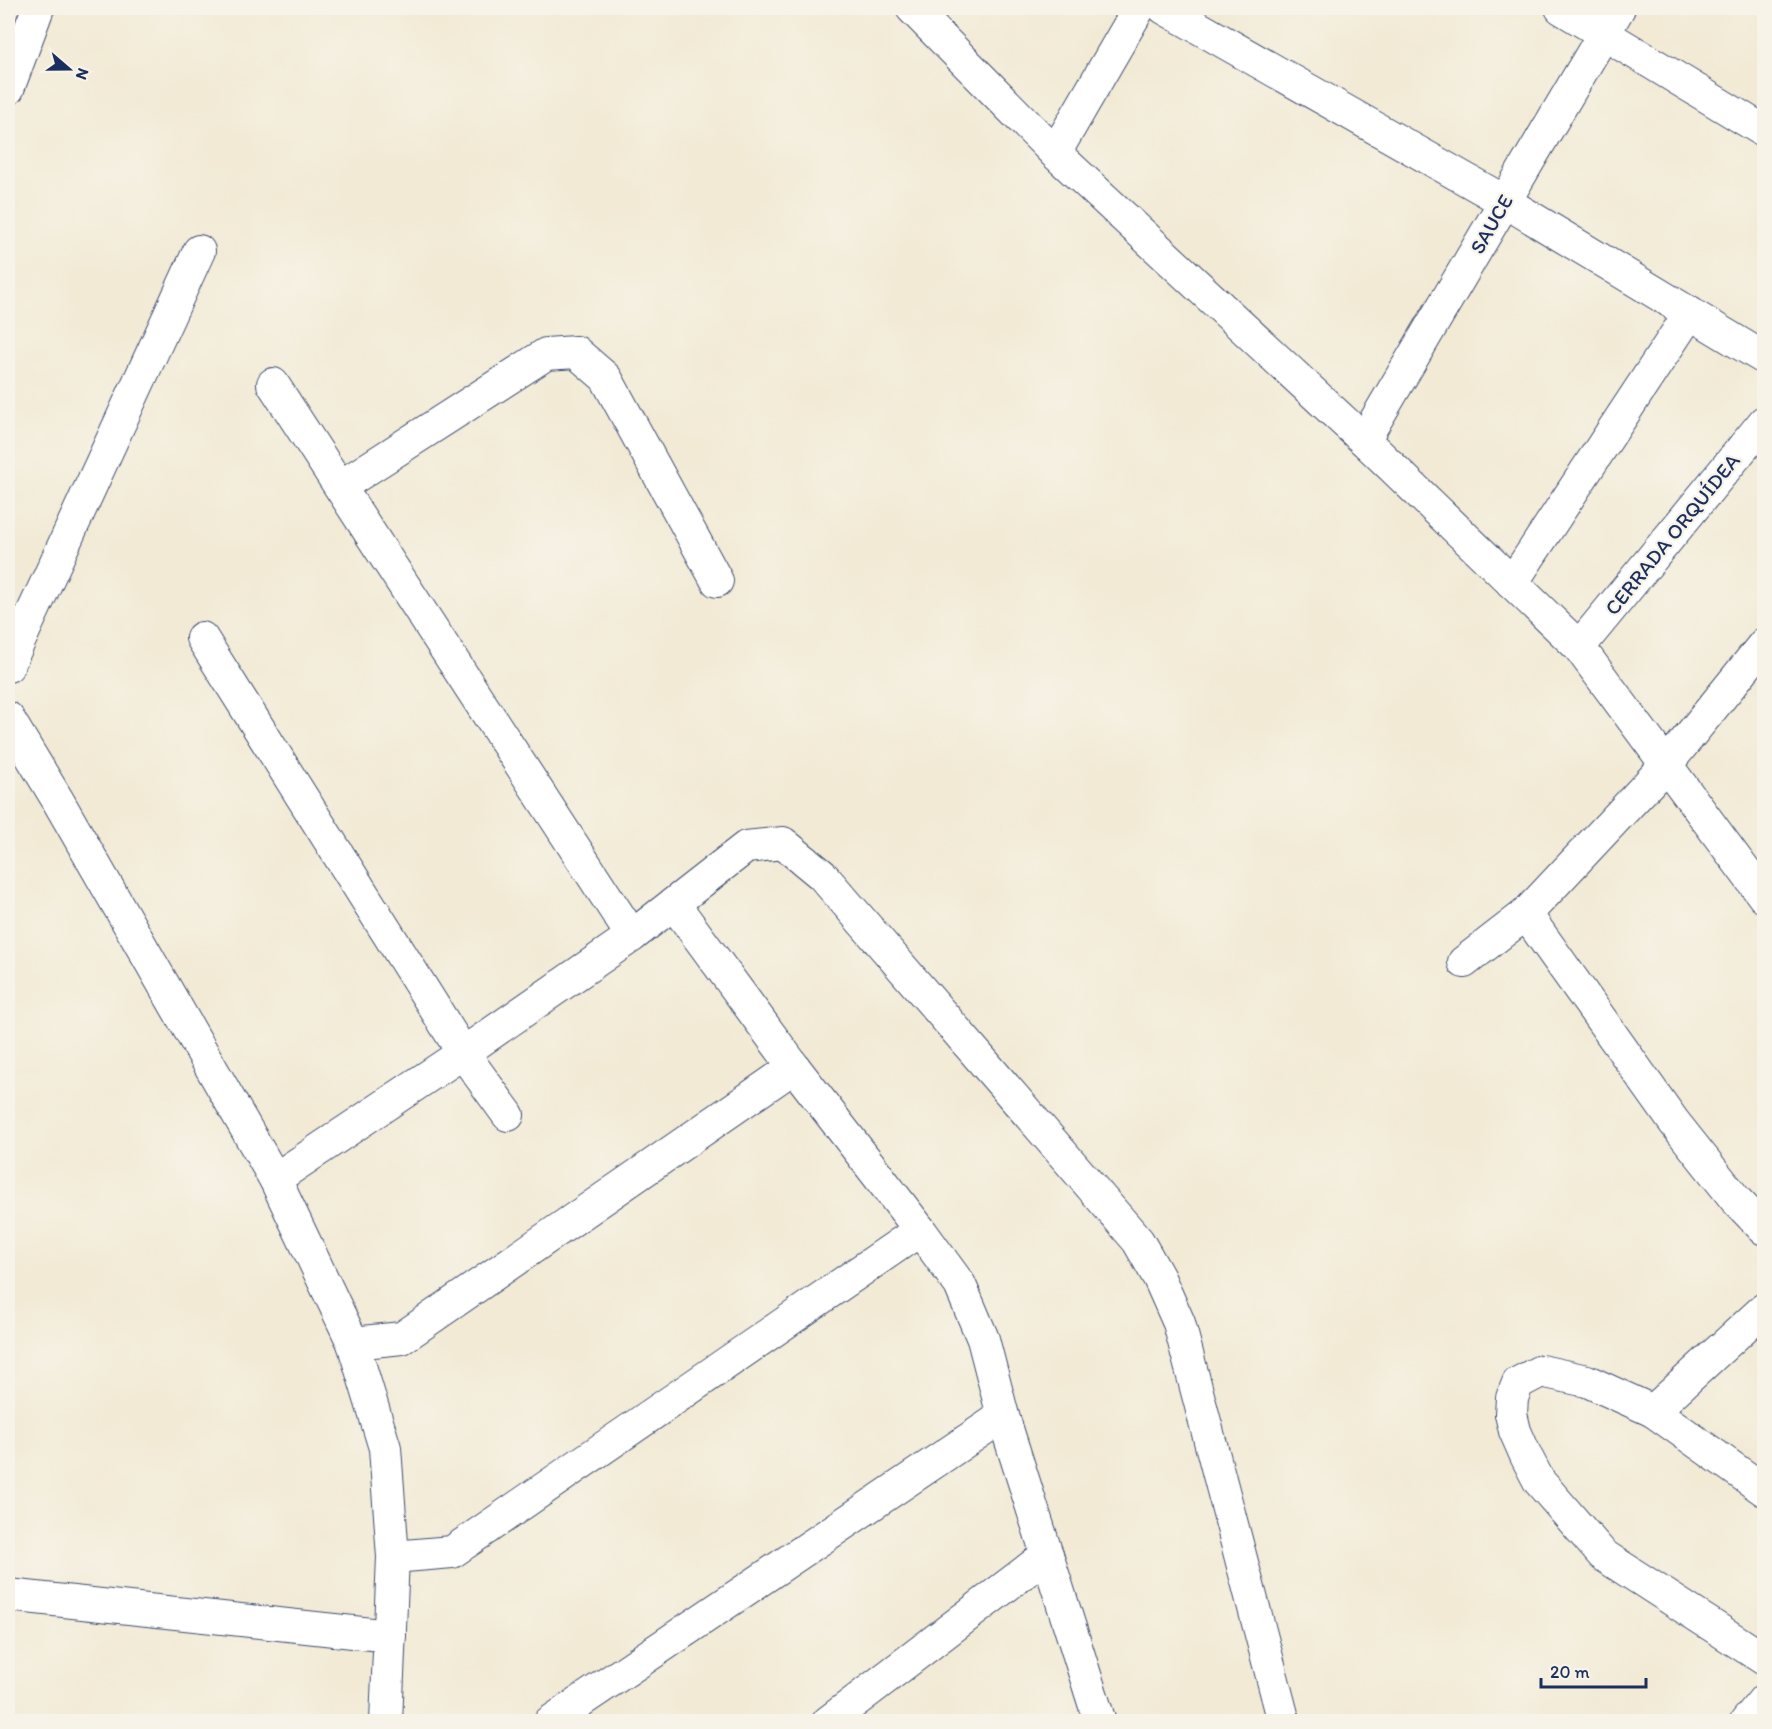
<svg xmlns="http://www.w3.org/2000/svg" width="1772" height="1729" font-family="Itim,sans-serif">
	<rect width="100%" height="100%" fill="#f7f3e8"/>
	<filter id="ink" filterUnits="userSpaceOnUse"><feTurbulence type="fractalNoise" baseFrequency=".0167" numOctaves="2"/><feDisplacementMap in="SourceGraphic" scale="12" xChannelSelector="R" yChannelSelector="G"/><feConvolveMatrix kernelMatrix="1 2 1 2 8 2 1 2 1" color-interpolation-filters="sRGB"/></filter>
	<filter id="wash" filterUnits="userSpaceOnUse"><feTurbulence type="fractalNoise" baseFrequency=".008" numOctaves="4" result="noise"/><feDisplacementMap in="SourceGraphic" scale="24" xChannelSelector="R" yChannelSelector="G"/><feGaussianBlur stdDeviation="1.35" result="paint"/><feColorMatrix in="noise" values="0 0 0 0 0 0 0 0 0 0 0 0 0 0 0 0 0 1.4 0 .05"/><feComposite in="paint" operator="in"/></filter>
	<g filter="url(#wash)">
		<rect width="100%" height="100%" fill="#f2ead5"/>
	</g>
	<g filter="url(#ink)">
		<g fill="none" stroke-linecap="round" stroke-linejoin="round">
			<g stroke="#3b4b70" stroke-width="34">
				<g id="street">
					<polyline points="912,8 1055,153 1364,440 1579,647 1764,897"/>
					<polyline points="1164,8 1504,201 1764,358"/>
					<polyline points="1561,8 1764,131"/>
					<polyline points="8,89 38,8"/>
					<polyline points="1055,153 1139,8"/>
					<polyline points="273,384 632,936"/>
					<polyline points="1364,440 1619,8"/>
					<polyline points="341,486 546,354 576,352 606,378 717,581"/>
					<polyline points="1512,583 1690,313"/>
					<polyline points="202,638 463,1053 508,1115"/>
					<polyline points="1579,647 1764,422"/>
					<polyline points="8,666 199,251"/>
					<polyline points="8,718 57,799 275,1179 353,1343 385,1448 393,1557 386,1722"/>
					<polyline points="674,904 794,1067 920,1230 960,1285 983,1339 1003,1416 1100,1722"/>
					<polyline points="1526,914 1674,1122 1736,1200 1764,1229"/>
					<polyline points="1464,962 1526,914 1666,765 1764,644"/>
					<polyline points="275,1179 463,1053 632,936 746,847 783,843 822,875 1138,1241 1159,1278 1179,1323 1284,1722"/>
					<polyline points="1764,1309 1653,1411 1587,1381 1541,1371 1518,1383 1512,1398 1511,1414 1515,1431 1526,1456 1539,1481 1603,1555 1764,1659"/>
					<polyline points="353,1343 402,1338 794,1067"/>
					<polyline points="1653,1411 1764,1490"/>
					<polyline points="393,1557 452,1552 920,1230"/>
					<polyline points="8,1595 390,1636"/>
					<polyline points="550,1722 1003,1416"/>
					<polyline points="828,1722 1047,1555"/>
					<polyline points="1746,1722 1764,1700"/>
				</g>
			</g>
			<use href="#street" stroke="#fff" stroke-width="32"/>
		</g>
	</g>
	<g text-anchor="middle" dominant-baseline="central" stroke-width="4.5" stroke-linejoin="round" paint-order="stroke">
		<g font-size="21" fill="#1b2f5e" stroke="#f7f3e8">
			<text transform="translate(1491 224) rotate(-60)">SAUCE</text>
			<text transform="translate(1672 534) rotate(-51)">CERRADA ORQUÍDEA</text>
		</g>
	</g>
	<rect width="1772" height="1729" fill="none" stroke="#f7f3e8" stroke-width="30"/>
	<g transform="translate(69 69) rotate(110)" stroke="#f7f3e8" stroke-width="4.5" paint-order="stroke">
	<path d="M0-4.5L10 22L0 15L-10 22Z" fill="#1b2f5e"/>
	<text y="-9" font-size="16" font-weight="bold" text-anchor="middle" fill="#1b2f5e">N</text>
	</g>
	<path d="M1541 1678v9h105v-9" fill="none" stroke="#1b2f5e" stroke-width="3"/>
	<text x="1550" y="1678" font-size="18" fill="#1b2f5e" stroke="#f7f3e8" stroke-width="4.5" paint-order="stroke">20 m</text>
</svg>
